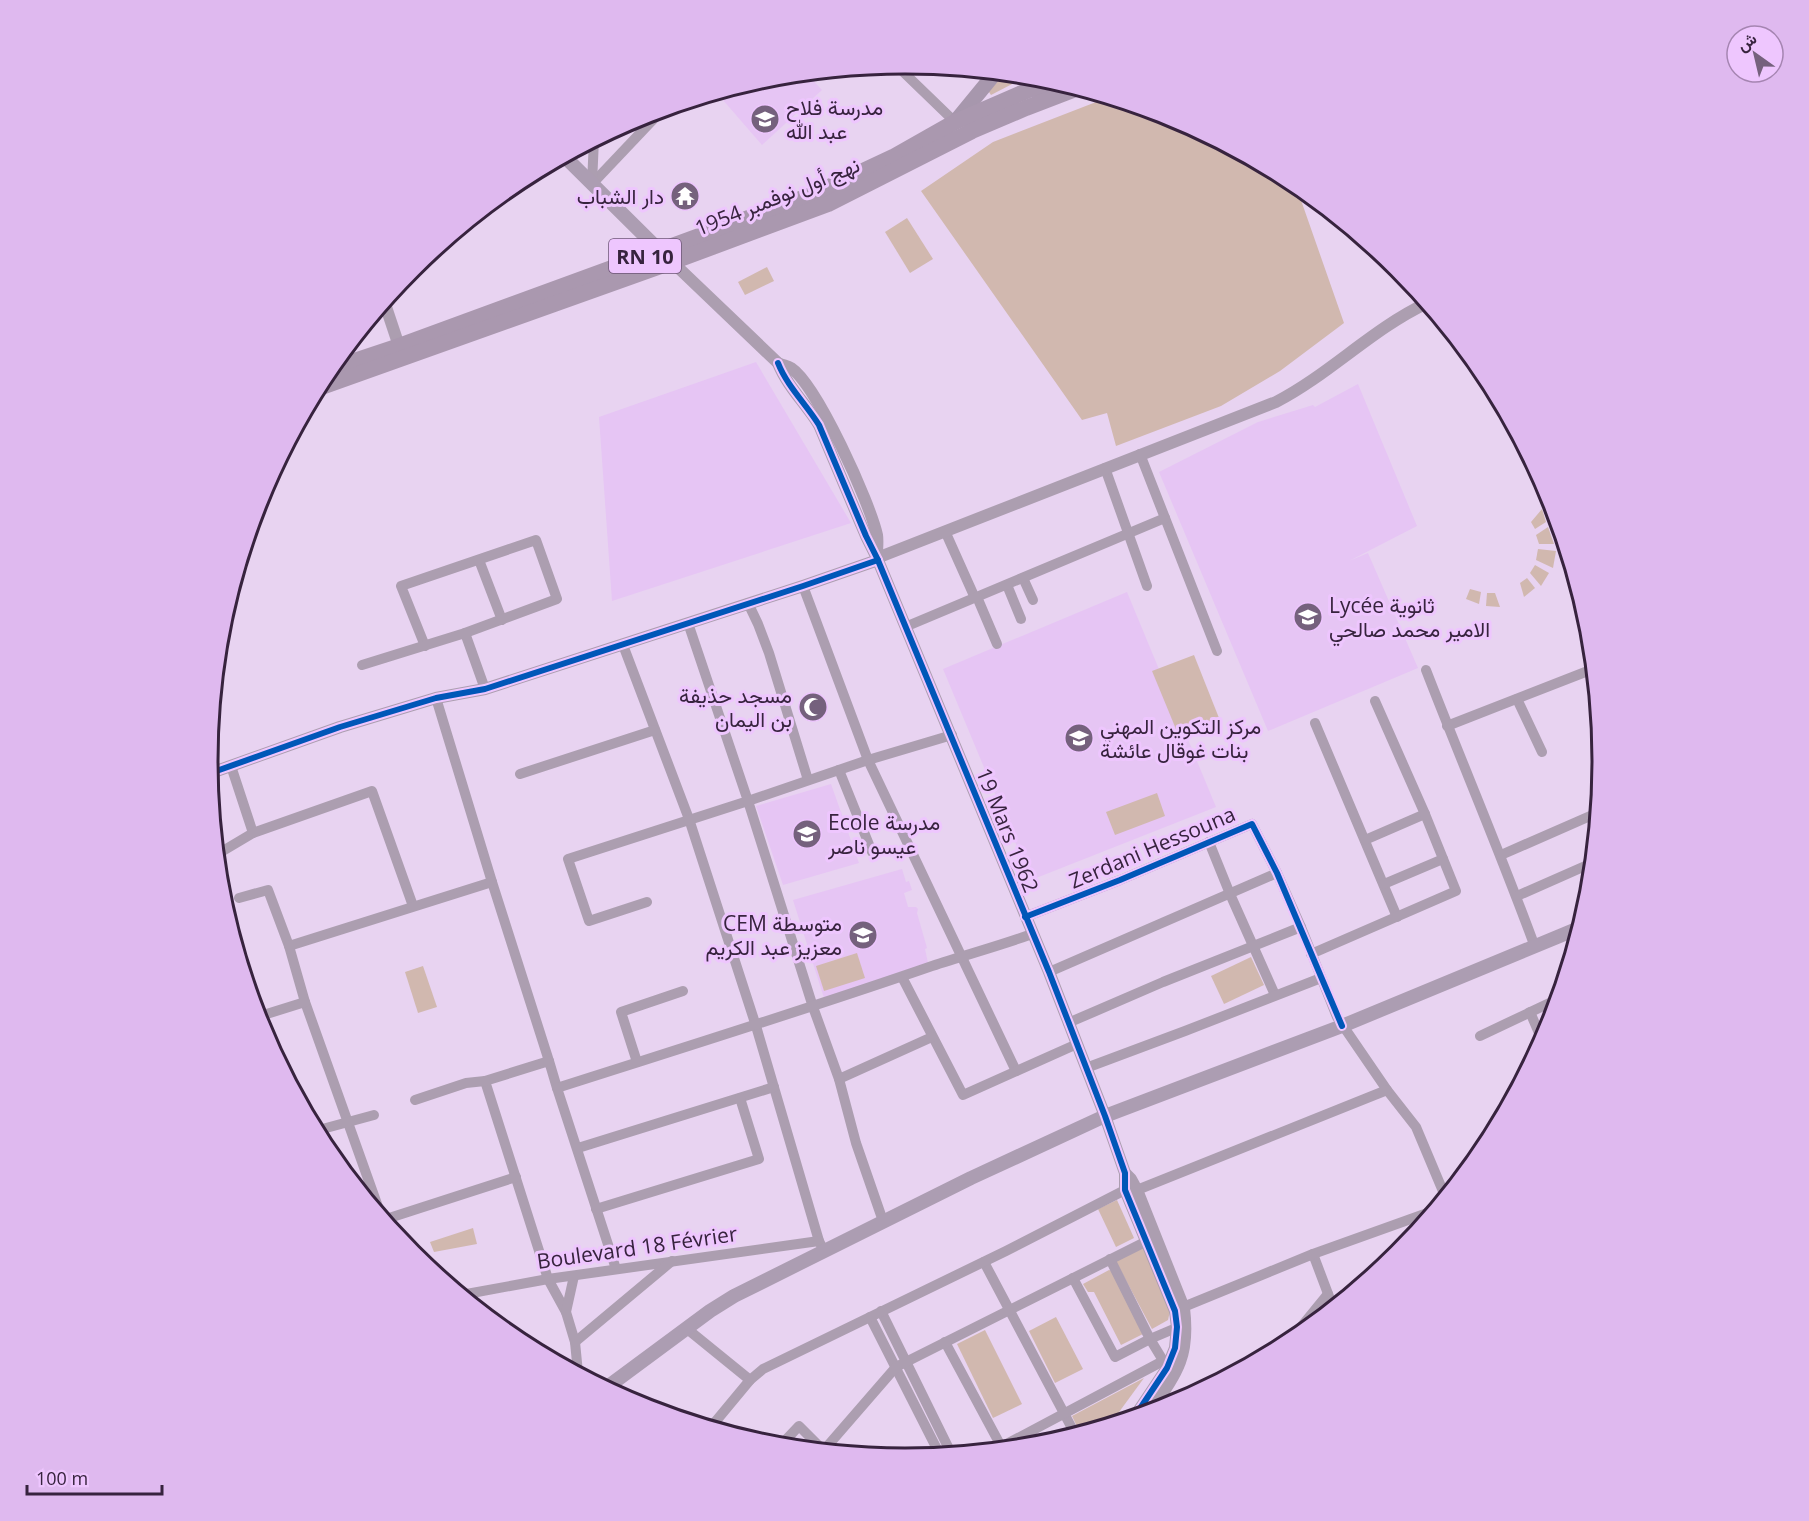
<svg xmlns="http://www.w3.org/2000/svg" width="1809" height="1521" font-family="'Open Sans',Vazirmatn,sans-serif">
	<rect width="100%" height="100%" fill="#e8d3f1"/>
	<g fill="#e6c5f4">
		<polygon points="806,73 822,90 762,145 716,92 769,76"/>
		<polygon points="756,362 851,523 612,601 599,417"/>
		<polygon points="1358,384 1417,526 1349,561 1368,553 1418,668 1268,731 1159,472 1258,422 1313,405 1315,407"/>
		<polygon points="1127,592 1216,807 1031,880 943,669"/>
		<polygon points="831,784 859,863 783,885 756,806"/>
		<polygon points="902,869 906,882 909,881 912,890 904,893 908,907 916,907 918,909 917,913 927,948 925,949 928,963 824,998 793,900"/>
	</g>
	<g fill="#d1b8af">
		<polygon points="1001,72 1010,73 1016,82 991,95 987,89"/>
		<polygon points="1109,97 1172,116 1295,183 1344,323 1280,371 1221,406 1116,446 1107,413 1082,420 921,191 993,142"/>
		<polygon points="907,218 933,259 910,273 885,232"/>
		<polygon points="767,267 774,281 745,295 738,282"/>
		<polygon points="1542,509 1546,522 1535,529 1531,522"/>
		<polygon points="1548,527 1554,544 1539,544 1536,535"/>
		<polygon points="1538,549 1556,551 1553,568 1536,560"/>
		<polygon points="1535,565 1549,573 1541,586 1530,573"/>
		<polygon points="1527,578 1535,588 1524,597 1520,583"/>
		<polygon points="1470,589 1481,592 1479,604 1466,599"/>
		<polygon points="1487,593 1495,593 1500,607 1486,606"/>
		<polygon points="1194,655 1219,718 1178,734 1152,671"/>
		<polygon points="1157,793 1165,816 1115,835 1106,812"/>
		<polygon points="857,953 865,978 824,991 816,966"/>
		<polygon points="1251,957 1264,985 1224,1004 1211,976"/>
		<polygon points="423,966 437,1007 418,1013 405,972"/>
		<polygon points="1117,1200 1134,1238 1116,1247 1098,1209"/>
		<polygon points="473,1228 477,1244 434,1252 430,1242"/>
		<polygon points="1144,1244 1170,1311 1168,1320 1152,1329 1114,1258"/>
		<polygon points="1109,1270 1112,1271 1145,1333 1121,1345 1094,1292 1088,1292 1083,1284"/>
		<polygon points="1056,1317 1083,1369 1055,1383 1029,1331"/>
		<polygon points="985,1330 1022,1404 993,1418 957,1344"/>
		<polygon points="1144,1378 1111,1423 1080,1433 1072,1416"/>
	</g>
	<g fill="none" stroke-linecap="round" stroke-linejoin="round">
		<g stroke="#ac9eb0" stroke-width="10">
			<polyline points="895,64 955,122"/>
			<polyline points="592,184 664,108"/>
			<polyline points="592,184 594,139"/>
			<polyline points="1140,454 1217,651"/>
			<polyline points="1105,468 1147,586"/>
			<polyline points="945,531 975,598"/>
			<polyline points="479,560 502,620"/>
			<polyline points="1023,578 1033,600"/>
			<polyline points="1007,585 1021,619"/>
			<polyline points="803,586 868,760 1016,1071"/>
			<polyline points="977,597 997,644"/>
			<polyline points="748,603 758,624 769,653 808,780"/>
			<polyline points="905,627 1165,518"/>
			<polyline points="623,645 689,819 756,1026 819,1241 824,1251"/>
			<polyline points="425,646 401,586 536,540 557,599 465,633"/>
			<polyline points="362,665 465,633 485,689"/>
			<path d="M1426,670C1462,763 1501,854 1535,947"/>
			<polyline points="436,698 492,882"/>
			<polyline points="1517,699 1542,752"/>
			<polyline points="1315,723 1397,917"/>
			<polyline points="1447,726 1593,669"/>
			<polyline points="231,766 253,833"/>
			<polyline points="839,770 872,852"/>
			<polyline points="520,774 655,730"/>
			<polyline points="1365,840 1425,814"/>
			<polyline points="1209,842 1230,894 1275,995"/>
			<polyline points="216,855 253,833 372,791 413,906"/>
			<polyline points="1501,855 1597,813"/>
			<polyline points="1384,884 1443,859"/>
			<polyline points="1517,896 1592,863"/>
			<polyline points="239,898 268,890 289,946 305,1002 382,1218"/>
			<polyline points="647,902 589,921 568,859 748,801 688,623"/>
			<polyline points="1025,917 1120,880 1252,824 1277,873 1301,927 1337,1017 1387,1090 1416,1127 1445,1196"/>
			<polyline points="289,946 492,882 549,1061"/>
			<polyline points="1311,954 1456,891 1425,814 1375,701"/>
			<polyline points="1049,972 1277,873"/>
			<polyline points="902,977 963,1095 1077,1044"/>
			<polyline points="1530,1012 1542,1040"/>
			<polyline points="257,1017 305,1002"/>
			<polyline points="1068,1023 1163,982 1301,927"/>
			<polyline points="1480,1036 1558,999"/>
			<polyline points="637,1062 621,1012 683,991"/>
			<polyline points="1086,1068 1185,1031 1321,978"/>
			<polyline points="839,1079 932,1037"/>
			<polyline points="557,1088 549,1061 485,1081 548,1279 566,1312"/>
			<polyline points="415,1100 466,1083 485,1081"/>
			<polyline points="315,1131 374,1115"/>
			<polyline points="578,1148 774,1087"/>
			<polyline points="1137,1190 1387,1090"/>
			<polyline points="596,1209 759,1159 740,1098"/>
			<polyline points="383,1220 516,1177"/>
			<polyline points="883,1221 856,1143 839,1079 813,1007 748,801 868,760 952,735"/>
			<polyline points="1313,1254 1333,1307"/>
			<polyline points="1110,1259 1150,1339 1183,1325"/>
			<polyline points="984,1262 1075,1434"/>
			<path d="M616,1269L557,1088C682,1048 808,1009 932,966C965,955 999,946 1032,934"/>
			<polyline points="574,1276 566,1312 575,1342 578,1373"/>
			<polyline points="1073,1278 1115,1357 1150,1339 1167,1367"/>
			<polyline points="461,1295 548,1279 819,1241"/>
			<polyline points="1176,1310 1313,1254 1433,1211"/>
			<polyline points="881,1311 951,1453"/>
			<polyline points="870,1317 940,1455"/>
			<polyline points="686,1328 750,1380"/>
			<polyline points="575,1342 672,1261"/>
			<polyline points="945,1342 1002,1448"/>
			<polyline points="1288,1343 1328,1294"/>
			<polyline points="711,1427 750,1380 763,1369 1006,1251 1125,1190"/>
			<polyline points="780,1446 799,1426 823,1450"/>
			<polyline points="1001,1447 1163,1361"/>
			<polyline points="824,1450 896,1367 1153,1238"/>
		</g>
		<g stroke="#ac9eb0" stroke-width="12">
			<path d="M667,257L778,363C782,365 787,366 791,368C817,385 870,503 877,535C878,541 877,548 877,554"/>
			<polyline points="384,301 399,346"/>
			<path d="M778,363C787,386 806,404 819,425L866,536L877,558L1049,972L1105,1116L1125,1173V1190L1175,1311L1177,1327L1175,1348L1167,1368L1135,1416"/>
			<path d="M877,558L1276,402C1330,374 1372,329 1427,303"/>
			<polyline points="208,774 340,727 436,698 485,689 803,586 878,560"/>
			<path d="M1125,1173L1131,1179L1137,1190L1184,1308C1190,1357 1177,1373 1150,1411"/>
		</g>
		<g stroke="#ac9db2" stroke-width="14">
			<polyline points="564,156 660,251"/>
			<polyline points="606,1388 710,1311 734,1296 971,1178 1105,1116 1342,1026 1579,928"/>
		</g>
		<polyline stroke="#a797ad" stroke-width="15" points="955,122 996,72"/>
		<g stroke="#aa98af" stroke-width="16">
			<polyline points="1023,75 1035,88 1043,94"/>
			<polyline points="327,370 399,346 814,194 895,156 955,122 1052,80"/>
			<polyline points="316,389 672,262 828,204 972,131 1026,108 1078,88"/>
		</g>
		<g stroke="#eec6fe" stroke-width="10">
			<g id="cycleway">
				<path d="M778,363C787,386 806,404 819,425L866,536L877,558L1049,972L1105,1116L1125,1173V1190L1175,1311L1177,1327L1175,1348L1167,1368L1135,1416"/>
				<polyline points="208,774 340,727 436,698 485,689 803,586 878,560"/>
				<polyline points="1025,917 1120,880 1252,824 1277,873 1342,1026"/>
			</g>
		</g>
		<use href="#cycleway" stroke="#0057b8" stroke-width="6"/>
	</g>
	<defs>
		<g id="school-disc" transform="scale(1.5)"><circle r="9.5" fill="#75617d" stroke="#eec6fe"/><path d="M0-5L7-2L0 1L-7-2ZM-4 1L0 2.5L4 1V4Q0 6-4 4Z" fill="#fff"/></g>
		<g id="temple-disc" transform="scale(1.5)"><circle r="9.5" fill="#75617d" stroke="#eec6fe"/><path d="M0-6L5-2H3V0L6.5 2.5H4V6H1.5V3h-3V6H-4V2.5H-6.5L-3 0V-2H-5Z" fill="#fff"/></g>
		<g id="mosque-disc" transform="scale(1.5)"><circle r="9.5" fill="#75617d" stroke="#eec6fe"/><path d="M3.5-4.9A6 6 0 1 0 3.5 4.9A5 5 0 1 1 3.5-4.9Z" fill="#fff"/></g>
		<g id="university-disc" transform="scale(1.5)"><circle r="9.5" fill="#75617d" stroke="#eec6fe"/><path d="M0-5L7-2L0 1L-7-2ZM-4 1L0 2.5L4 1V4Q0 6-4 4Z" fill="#fff"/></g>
	</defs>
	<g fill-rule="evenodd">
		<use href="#school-disc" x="765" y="119"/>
		<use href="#temple-disc" x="685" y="196"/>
		<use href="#school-disc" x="1308" y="617"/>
		<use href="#mosque-disc" x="813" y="707"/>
		<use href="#university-disc" x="1079" y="738"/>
		<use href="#school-disc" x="807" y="834"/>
		<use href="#school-disc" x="863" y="935"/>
	</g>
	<g text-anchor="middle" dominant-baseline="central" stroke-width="6" stroke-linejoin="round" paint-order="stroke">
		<rect fill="#eec6fe" stroke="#6e5478" stroke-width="1.5" x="609" y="239" width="72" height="34" rx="4.5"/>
		<g font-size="20" font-weight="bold" fill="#37233e">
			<text x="645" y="256">RN 10</text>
		</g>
		<g font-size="21" fill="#37233e" stroke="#eec6fe" text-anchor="start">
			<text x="786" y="107">مدرسة فلاح<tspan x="786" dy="24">عبد الله</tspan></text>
			<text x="664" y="196" text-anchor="end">دار الشباب</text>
			<text x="1329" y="605">Lycée ثانوية<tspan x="1329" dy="24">الامير محمد صالحي</tspan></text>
			<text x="792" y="695" text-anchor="end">مسجد حذيفة<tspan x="792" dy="24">بن اليمان</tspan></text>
			<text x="1100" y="726">مركز التكوين المهني<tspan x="1100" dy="24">بنات غوقال عائشة</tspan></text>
			<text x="828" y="822">Ecole مدرسة<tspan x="828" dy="24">عيسو ناصر</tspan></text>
			<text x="842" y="923" text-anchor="end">CEM متوسطة<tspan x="842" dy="24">معزيز عبد الكريم</tspan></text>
		</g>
		<g font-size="21" fill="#37233e" stroke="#eec6fe">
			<text transform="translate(777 196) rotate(-22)">نهج أول نوفمبر 1954</text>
			<text transform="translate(1008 830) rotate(68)">19 Mars 1962</text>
			<text transform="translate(1152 847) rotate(-23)">Zerdani Hessouna</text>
			<text transform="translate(637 1247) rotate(-8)">Boulevard 18 Février</text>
		</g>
	</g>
	<path d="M0 0H1809V1521H0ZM218 761a687 687 0 1 1 1374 0a687 687 0 1 1-1374 0Z" fill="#dfb9ef" fill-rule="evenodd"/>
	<path fill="none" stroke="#37233e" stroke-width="3" d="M218 761a687 687 0 1 1 1374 0a687 687 0 1 1-1374 0Z"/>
	<g transform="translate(1755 54) rotate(326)"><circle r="28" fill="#eec6fe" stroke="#a585b1" stroke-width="1.5"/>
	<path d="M0-4.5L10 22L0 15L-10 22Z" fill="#75617d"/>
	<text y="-9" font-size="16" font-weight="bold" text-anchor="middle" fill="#37233e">ش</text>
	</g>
	<path d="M27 1485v9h135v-9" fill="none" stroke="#37233e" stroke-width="3"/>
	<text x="36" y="1485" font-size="18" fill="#37233e" stroke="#eec6fe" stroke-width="4.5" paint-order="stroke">100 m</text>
</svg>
